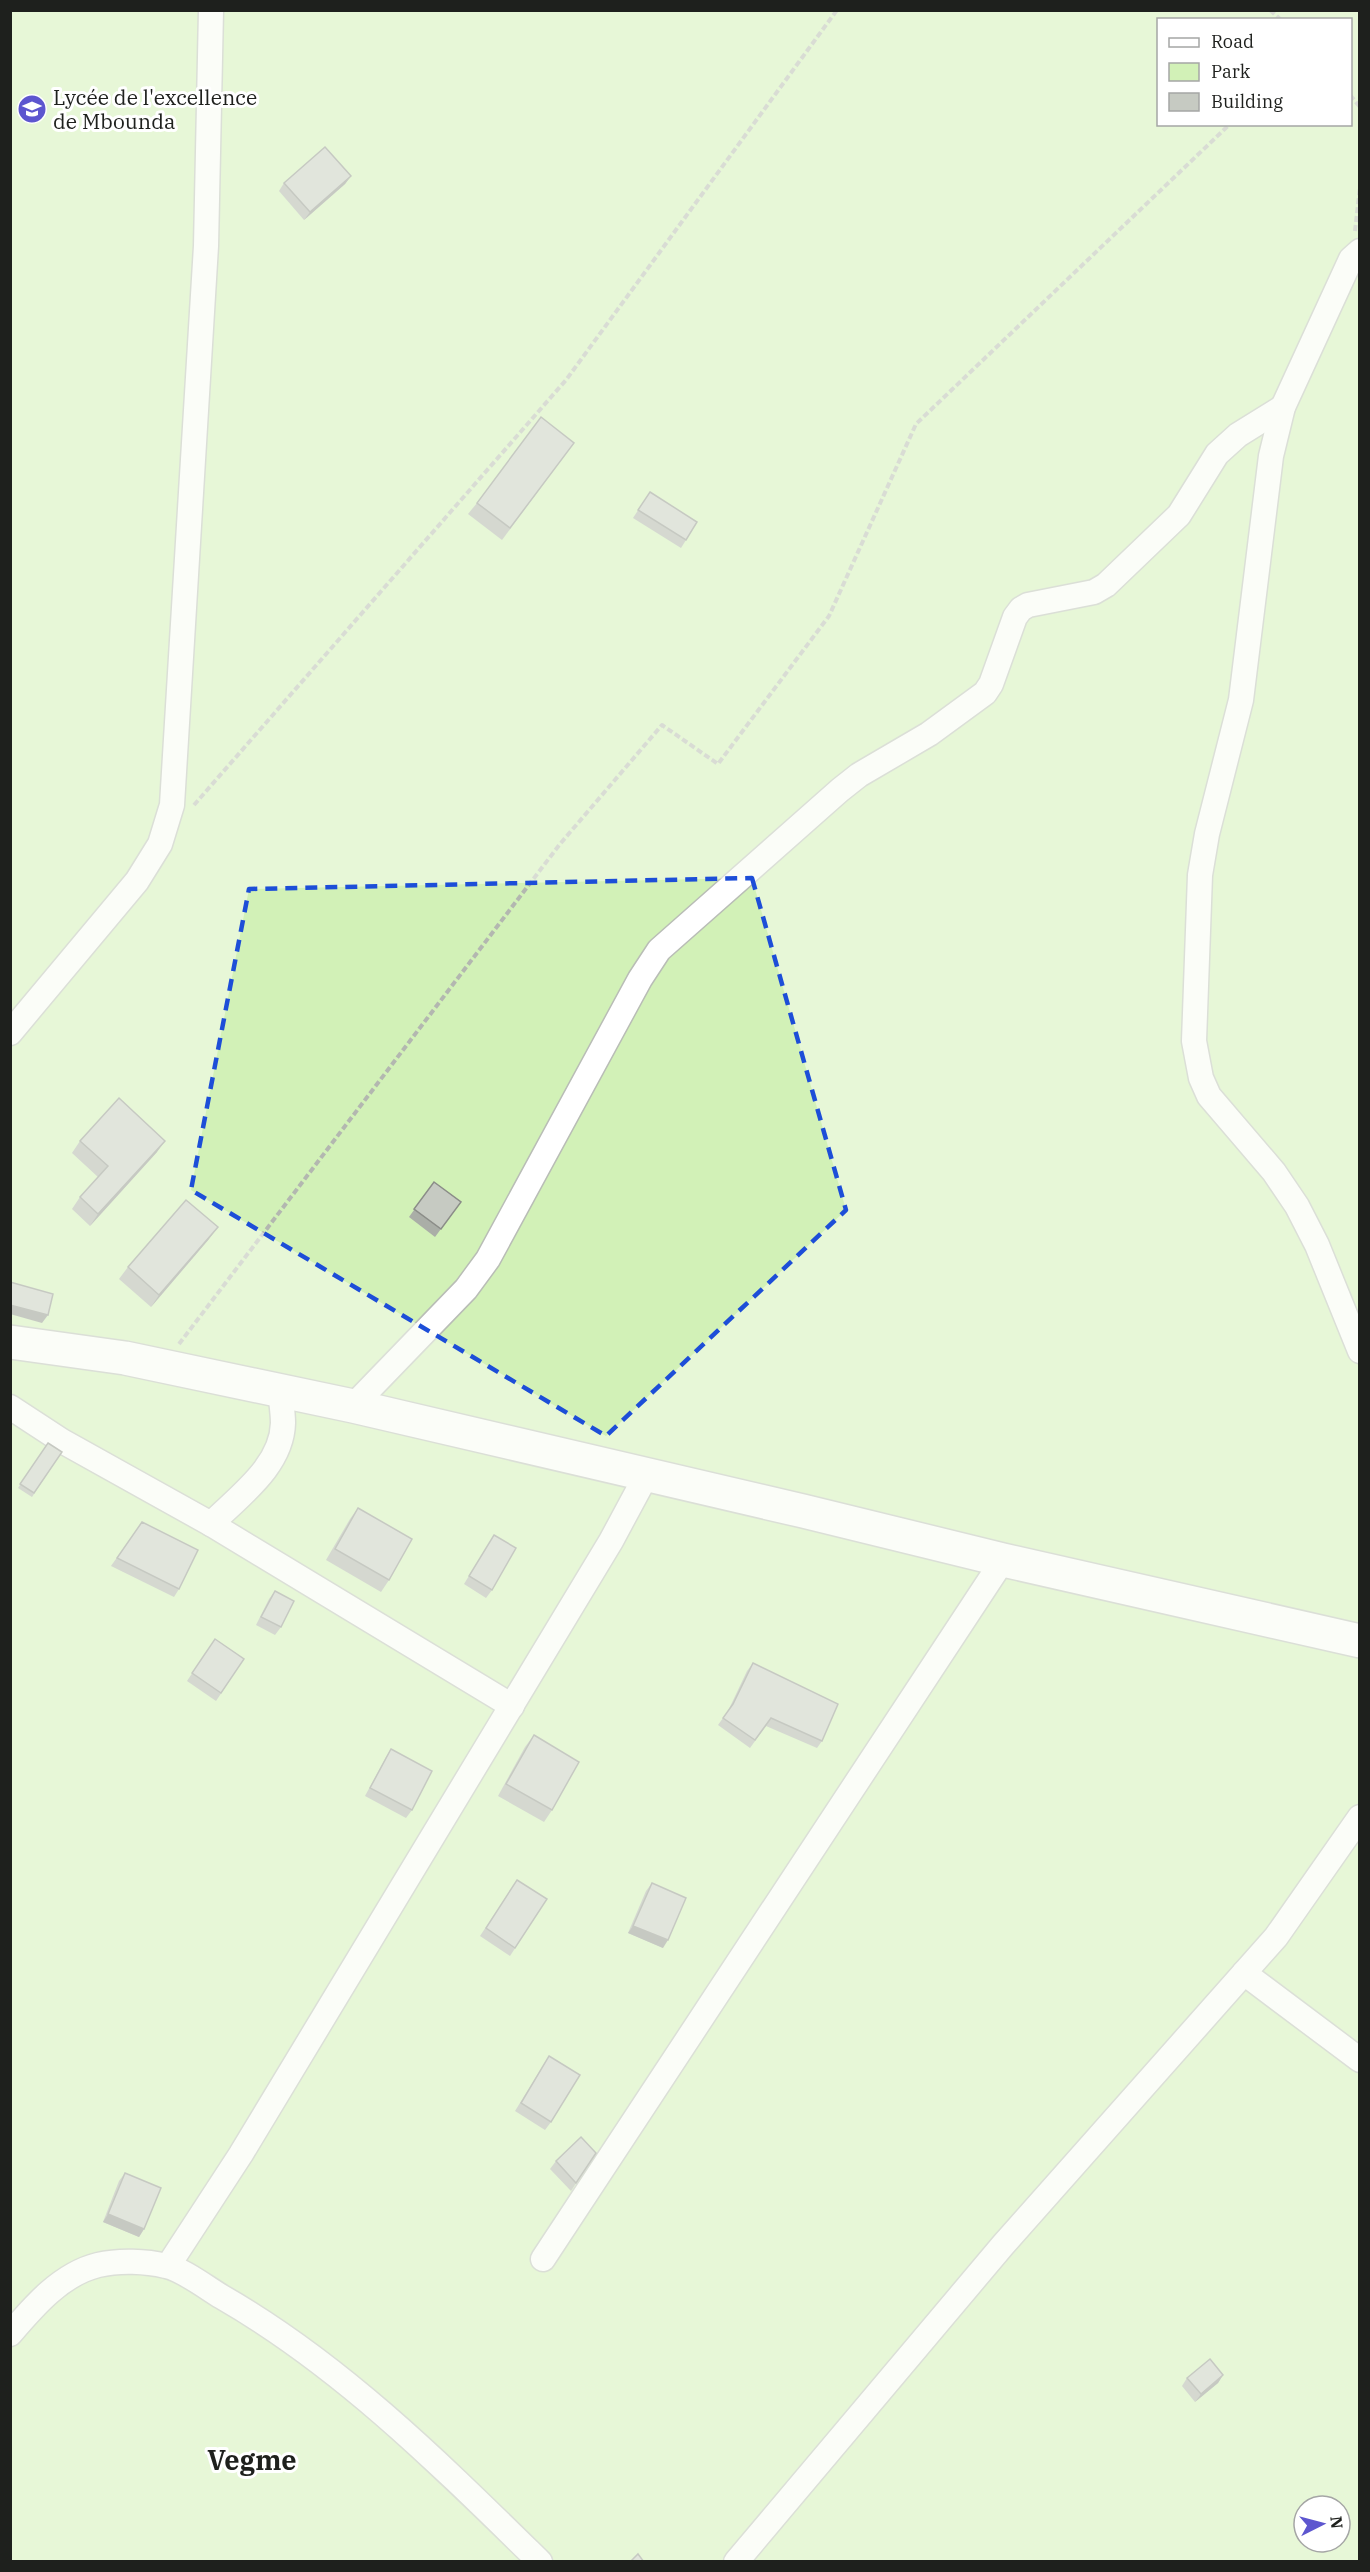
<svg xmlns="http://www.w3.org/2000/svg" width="1370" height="2572" font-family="'IBM Plex Serif',serif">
	<rect width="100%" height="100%" fill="#f7fbf3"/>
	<path fill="#d2f1b7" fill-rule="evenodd" d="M11,11H1359V2561H11ZM1158,20H1350V124H1158ZM1304,2506H1340V2542H1304Z"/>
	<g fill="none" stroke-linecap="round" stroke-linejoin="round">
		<g stroke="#b9bdb6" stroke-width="27">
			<g id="street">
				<polyline points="1360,251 1351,259 1283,407 1271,456 1241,700 1207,834 1200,875 1194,1041 1201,1078 1209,1096 1274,1172 1297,1206 1317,1245 1360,1351"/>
				<polyline points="10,1033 137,881 160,844 172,805 206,246 211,10"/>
				<polyline points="353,1406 466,1289 488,1259 640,979 659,950 840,790 859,775 929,734 985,693 991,684 1015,617 1021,609 1028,605 1094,592 1106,585 1179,515 1217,454 1238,435 1283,407"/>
				<polyline points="10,1407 62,1441 211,1524 512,1706"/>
				<path d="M211,1524C239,1496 282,1466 283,1423C283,1413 281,1401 280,1390"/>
				<polyline points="1244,1973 1360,2060"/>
				<polyline points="543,2259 1003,1560"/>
				<polyline points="168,2266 241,2154 611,1541 647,1474"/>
				<path d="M10,2334C33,2307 61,2274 98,2265C119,2260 146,2261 166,2266C182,2269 207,2288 222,2297C342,2366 441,2465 540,2562"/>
				<polyline points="736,2562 1003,2245 1276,1937 1360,1817"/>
			</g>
		</g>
		<g stroke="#b9bdb6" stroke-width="36">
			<polyline id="secondary" points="10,1342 125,1358 353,1406 803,1511 1003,1560 1360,1641"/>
		</g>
		<g stroke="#b3b7b0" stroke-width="4" stroke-dasharray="6 3" stroke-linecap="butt">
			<polyline points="1270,10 1281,20"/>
			<polyline points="1350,95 1360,107"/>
			<polyline points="1355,231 1360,187"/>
			<polyline points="194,805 566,380 837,10"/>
			<polyline points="179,1344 560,844 662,725 718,764 829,616 916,424 1230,124"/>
		</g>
		<use href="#street" stroke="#fff" stroke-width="24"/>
		<use href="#secondary" stroke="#fff" stroke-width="33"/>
	</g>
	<g fill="#aaaea7">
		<polygon points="351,176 345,184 304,220 279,191 284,183"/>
		<polygon points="574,443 502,540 468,514 477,503"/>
		<polygon points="650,492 686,540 681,548 633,518"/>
		<polygon points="80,1141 157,1152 90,1226 72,1209 80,1197 98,1177 72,1153"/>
		<polygon points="434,1182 461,1202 435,1237 409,1217"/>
		<polygon points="209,1239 151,1307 119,1279 128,1267"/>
		<polygon points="48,1443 62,1452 32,1497 18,1488"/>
		<polygon points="358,1508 389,1580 381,1592 326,1560 350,1519"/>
		<polygon points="142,1522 179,1589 174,1597 111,1566"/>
		<polygon points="494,1535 492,1590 486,1598 464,1584"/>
		<polygon points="275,1591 281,1627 275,1635 256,1625 269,1599"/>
		<polygon points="215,1639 244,1659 216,1701 187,1681"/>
		<polygon points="753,1663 822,1741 817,1748 766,1726 750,1748 718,1725 728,1711 747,1671"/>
		<polygon points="534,1735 552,1810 544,1822 498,1796 525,1747"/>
		<polygon points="391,1749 412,1810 406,1818 365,1796 386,1757"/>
		<polygon points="517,1880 547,1899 510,1956 480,1936"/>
		<polygon points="652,1883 663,1948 628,1933 646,1891"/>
		<polygon points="549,2056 551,2122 545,2130 515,2111"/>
		<polygon points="596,2153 571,2191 550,2169 556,2161"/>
		<polygon points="125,2173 144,2229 139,2237 103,2222 119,2181"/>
		<polygon points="1223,2375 1218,2383 1195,2402 1182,2386 1187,2378"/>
	</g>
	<g fill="#8b8d88">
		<polygon points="351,176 345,184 304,220 310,212"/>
		<polygon points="165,1141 157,1152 90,1226 98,1214"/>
		<polygon points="218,1227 209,1239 151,1307 159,1295"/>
		<polygon points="10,1305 48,1315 42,1323 10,1314"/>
		<polygon points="633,1926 668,1940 663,1948 628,1933"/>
		<polygon points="108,2214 144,2229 139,2237 103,2222"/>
		<polygon points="1223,2375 1218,2383 1195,2402 1201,2394"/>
	</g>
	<g fill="#c6cac2" stroke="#8b8d88" stroke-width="1.5">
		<polygon points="325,147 351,176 310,212 284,183"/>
		<polygon points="541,417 574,443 510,528 477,503"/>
		<polygon points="650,492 697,522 686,540 638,510"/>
		<polygon points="119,1098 165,1141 98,1214 80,1197 108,1166 80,1141"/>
		<polygon points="434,1182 461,1202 441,1229 414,1209"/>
		<polygon points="186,1200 218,1227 159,1295 128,1267"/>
		<polygon points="10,1282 53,1294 48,1315 10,1305"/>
		<polygon points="48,1443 62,1452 34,1493 20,1484"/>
		<polygon points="358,1508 412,1539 389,1580 335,1549"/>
		<polygon points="142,1522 198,1550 179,1589 117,1558"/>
		<polygon points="494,1535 516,1548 492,1590 469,1576"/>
		<polygon points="275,1591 294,1601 281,1627 261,1617"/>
		<polygon points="215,1639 244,1659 221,1693 192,1673"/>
		<polygon points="753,1663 838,1704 822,1741 771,1718 755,1740 723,1718 733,1704"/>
		<polygon points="534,1735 579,1762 552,1810 506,1784"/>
		<polygon points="391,1749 432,1771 412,1810 370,1788"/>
		<polygon points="517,1880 547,1899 515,1948 486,1928"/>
		<polygon points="652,1883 686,1898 668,1940 633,1926"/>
		<polygon points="549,2056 580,2075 551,2122 521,2103"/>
		<polygon points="581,2137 596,2153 576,2183 556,2161"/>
		<polygon points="125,2173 161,2188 144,2229 108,2214"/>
		<polygon points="1210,2359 1223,2375 1201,2394 1187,2378"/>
		<polygon points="638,2554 644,2562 630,2562"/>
	</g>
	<path d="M0 0H1370V2572H0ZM752,878L846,1210L606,1436L191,1190L249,889Z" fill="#f7fbf3" fill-opacity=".55" fill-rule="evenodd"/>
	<path fill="none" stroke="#1d4ed8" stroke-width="4.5" stroke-dasharray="12 8" stroke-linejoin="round" d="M752,878L846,1210L606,1436L191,1190L249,889Z"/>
	<defs>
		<g id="school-disc" transform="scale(1.5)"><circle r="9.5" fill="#5d56cf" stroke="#fff"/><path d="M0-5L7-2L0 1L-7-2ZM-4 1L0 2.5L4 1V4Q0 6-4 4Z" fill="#fff"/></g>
	</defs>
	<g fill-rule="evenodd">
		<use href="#school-disc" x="32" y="109"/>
	</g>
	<g text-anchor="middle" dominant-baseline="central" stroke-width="6" stroke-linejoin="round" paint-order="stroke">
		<g font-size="21" fill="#1e201d" stroke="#fff" text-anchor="start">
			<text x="53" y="97">Lycée de l'excellence<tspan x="53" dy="24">de Mbounda</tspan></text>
		</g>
		<g font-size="27" font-weight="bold" fill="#1e201d" stroke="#fff">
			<text x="252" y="2459">Vegme</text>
		</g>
	</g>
	<rect width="1370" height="2572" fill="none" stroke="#1e201d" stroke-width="24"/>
	<rect x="1157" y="18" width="195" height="108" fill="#ffffff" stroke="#a5a6a5" stroke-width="1.5"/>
	<rect x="1169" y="38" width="30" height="9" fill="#ffffff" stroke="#a5a6a5" stroke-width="1.5"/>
	<text x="1211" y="48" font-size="18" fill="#1e201d">Road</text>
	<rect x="1169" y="63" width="30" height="18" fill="#d2f1b7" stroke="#a5a6a5" stroke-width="1.5"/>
	<text x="1211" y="78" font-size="18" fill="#1e201d">Park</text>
	<rect x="1169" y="93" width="30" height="18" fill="#c6cac2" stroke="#a5a6a5" stroke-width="1.5"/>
	<text x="1211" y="108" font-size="18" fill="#1e201d">Building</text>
	<g transform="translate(1322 2524) rotate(84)"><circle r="28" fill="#ffffff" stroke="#a5a6a5" stroke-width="1.5"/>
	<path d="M0-4.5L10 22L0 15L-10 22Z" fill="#5d56cf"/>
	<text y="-9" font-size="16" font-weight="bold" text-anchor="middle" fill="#1e201d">N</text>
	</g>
</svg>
